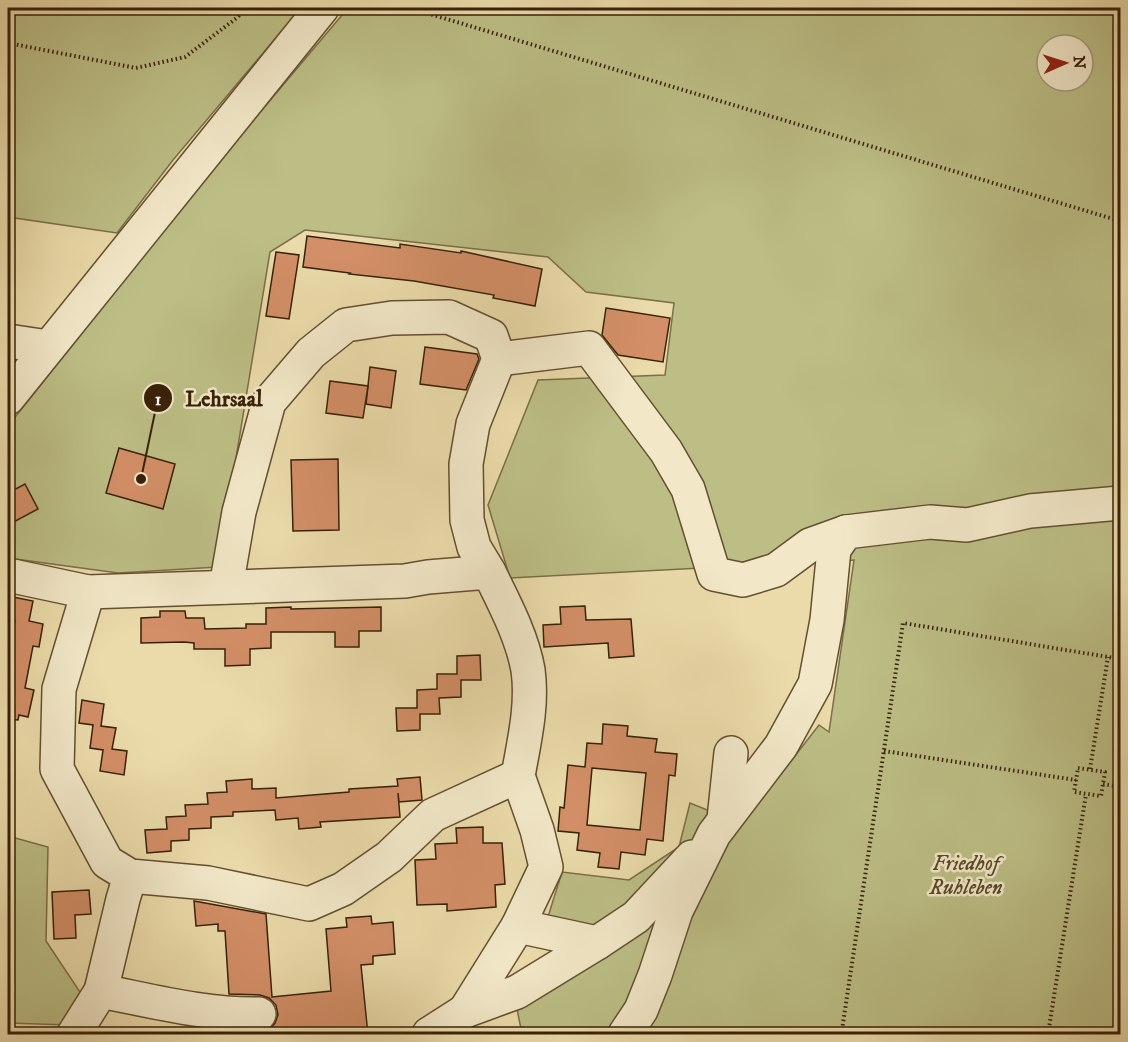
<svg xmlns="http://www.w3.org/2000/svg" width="1128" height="1042" font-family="'IM FELL DW Pica',serif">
	<rect width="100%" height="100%" fill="#ebdbaa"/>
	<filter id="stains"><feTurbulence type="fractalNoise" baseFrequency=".00333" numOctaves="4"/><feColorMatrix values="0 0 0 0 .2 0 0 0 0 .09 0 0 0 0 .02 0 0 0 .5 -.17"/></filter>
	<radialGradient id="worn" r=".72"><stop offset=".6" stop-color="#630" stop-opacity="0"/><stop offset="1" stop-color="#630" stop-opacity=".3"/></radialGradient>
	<g fill="#bcbe85" stroke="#7a6f46" stroke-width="1.5" fill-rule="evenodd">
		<polygon points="8,8 301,8 173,160 117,233 8,217"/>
		<path d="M348,8H1120V1034H522L516,1004L596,960L547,920L562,872L629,880L679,847L690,803L742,824L819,725L829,732L854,560L510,578L488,505L538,380L665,375L674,303L586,292L548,257L305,230L270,252L218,567L118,573L8,558V426L223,156ZM1047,45H1083V81H1047Z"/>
		<polygon points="8,836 48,847 46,941 80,992 69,1025 8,1023"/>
	</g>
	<g fill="#d38f67" stroke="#372008" stroke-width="1.5" fill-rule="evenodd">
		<polygon points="307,236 400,248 400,244 461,253 461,251 542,269 535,306 493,298 494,295 414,281 349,274 350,273 303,267"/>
		<polygon points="276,252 299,255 289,319 266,316"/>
		<polygon points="606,308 670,318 663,362 618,355 602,335"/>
		<polygon points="425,347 477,354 479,359 466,390 420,384"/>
		<polygon points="370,367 396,371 391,408 366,404"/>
		<polygon points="330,381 368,386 363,418 326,413"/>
		<polygon points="119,448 175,464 163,509 106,493"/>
		<polygon points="338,459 339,530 293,531 291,460"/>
		<polygon points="25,484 38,509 8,525 8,493"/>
		<polygon points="8,596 33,601 29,621 43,624 39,647 33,646 25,688 34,690 28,717 19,715 18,720 8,719 8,655 15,621 8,620"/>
		<polygon points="585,606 586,620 631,619 634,656 609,658 608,643 544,647 543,625 561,624 560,607"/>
		<polygon points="291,607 291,609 381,607 381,631 359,631 359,647 335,647 335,632 271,632 271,648 250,649 250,665 225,666 225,649 194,649 194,643 184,642 141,643 141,618 160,617 160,611 185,611 186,618 204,618 205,629 246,628 246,624 266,624 266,608"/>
		<polygon points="480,655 481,680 461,680 461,697 439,698 440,714 420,714 420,730 397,731 396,708 417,708 417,690 437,689 437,674 457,674 457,656"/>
		<polygon points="82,700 104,704 101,726 116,728 112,749 127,751 124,775 100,771 103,750 90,748 93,725 79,723"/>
		<path d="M603,724L628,726L627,736L657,739L655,752L677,754L675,776L669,775L663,841L647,839L645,855L621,852L619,869L598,867L600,853L577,850L579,833L558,831L560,807L564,808L568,765L585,767L587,743L602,744ZM592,768L646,773L640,830L587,825Z"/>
		<polygon points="420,777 422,800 399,802 398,793 400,817 320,822 321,827 299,829 298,818 276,820 275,810 233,812 233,816 211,817 211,828 189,829 189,840 171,841 171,851 147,853 145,830 167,829 166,817 186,816 185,805 208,804 207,793 227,792 226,781 252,779 252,789 276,788 276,798 349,792 349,789 398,786 397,779"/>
		<polygon points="483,827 483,843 502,843 505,884 495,885 496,907 447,911 447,904 417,905 415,860 436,859 435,844 457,843 456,828"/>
		<polygon points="89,890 91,914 75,915 76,938 54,939 52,892"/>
		<polygon points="194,901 266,914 272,997 331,991 326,929 347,927 346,918 371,916 372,924 393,922 395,954 373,956 373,964 361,965 368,1035 263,1035 263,1032 269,1030 275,1023 278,1015 276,1005 269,998 260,995 229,994 225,931 218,931 218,924 196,926"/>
	</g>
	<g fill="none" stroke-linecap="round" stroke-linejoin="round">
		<g stroke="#644f30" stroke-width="36">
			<g id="minor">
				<polyline points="8,341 48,347"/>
				<polyline points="499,359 589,348 666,451 688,489 714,574 743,580 776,570 810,545 846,532"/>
				<polyline points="8,398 322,8"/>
				<path d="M8,575L88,592L405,581L428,577L489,572C504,603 522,636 528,670C533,705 524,742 518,776"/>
				<polyline points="226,587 239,512 269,402 311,353 346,325 392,318 449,317 491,336 499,359 473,424 466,464 467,520 474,547 489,572"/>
				<polyline points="88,592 59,689 57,769 107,862 130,876 208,883 309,904 343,889 389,857 433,815 518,776 537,830 546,867 518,926"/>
				<polyline points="724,819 731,753"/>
				<path d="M101,991C153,1001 205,1015 259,1014"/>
				<polyline points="465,1011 518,926 597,943"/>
				<polyline points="74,1034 101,991 123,899 130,876"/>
				<polyline points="429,1034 465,1011 517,992 597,943 636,917 692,857"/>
				<polyline points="625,1034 641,1010 655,975 676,911 714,834 781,746 815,684 827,620 834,549 846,532 930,522 967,525 1030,511 1120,503"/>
			</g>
		</g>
		<g stroke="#372008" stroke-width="4" stroke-dasharray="1.5 3" stroke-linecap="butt">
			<polyline points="410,8 1120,221"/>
			<polyline points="8,43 136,68 185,57 238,17 244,8"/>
			<polyline points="884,751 1076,780"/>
			<polygon points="1078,768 1105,772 1101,796 1074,792"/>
			<polyline points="1090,769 1108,657"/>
			<polyline points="1103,784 1120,787"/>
			<polyline points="842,1030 903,623 1120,659"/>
			<polyline points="1048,1034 1086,794"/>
		</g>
		<use href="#minor" stroke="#f2e8c8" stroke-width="33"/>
	</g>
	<g text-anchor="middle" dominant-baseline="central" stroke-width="5" stroke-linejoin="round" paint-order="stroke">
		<g font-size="21" font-style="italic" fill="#584827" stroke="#f2e8c8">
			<text x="966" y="864">Friedhof<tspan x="966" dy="24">Ruhleben</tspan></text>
		</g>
	</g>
	<path fill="none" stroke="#372008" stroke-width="2" d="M141 479L158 398"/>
	<g fill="#372008" stroke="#f2e8c8" stroke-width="2">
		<circle cx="141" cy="479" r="6"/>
		<circle cx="158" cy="398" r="15"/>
	</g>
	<g font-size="18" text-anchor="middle" font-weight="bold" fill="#fff">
		<text x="158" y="405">1</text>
	</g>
	<g font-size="22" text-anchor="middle" font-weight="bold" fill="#372008" stroke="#f2e8c8" stroke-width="5" stroke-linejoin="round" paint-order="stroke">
		<text x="224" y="406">Lehrsaal</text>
	</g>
	<rect width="1128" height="1042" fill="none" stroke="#ebdbaa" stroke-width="30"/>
	<rect x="9" y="9" width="1110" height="1024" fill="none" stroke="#372008" stroke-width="3"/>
	<rect x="15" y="15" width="1098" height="1012" fill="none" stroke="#372008" stroke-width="1.5"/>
	<g transform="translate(1065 63) rotate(87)"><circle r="28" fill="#f2e8c8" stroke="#a7987b" stroke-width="1.5"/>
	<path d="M0-4.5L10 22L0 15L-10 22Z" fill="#8f2418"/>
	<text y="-9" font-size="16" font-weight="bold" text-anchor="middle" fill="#372008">N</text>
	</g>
	<rect width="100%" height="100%" filter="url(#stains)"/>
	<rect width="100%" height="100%" fill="url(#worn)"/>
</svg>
